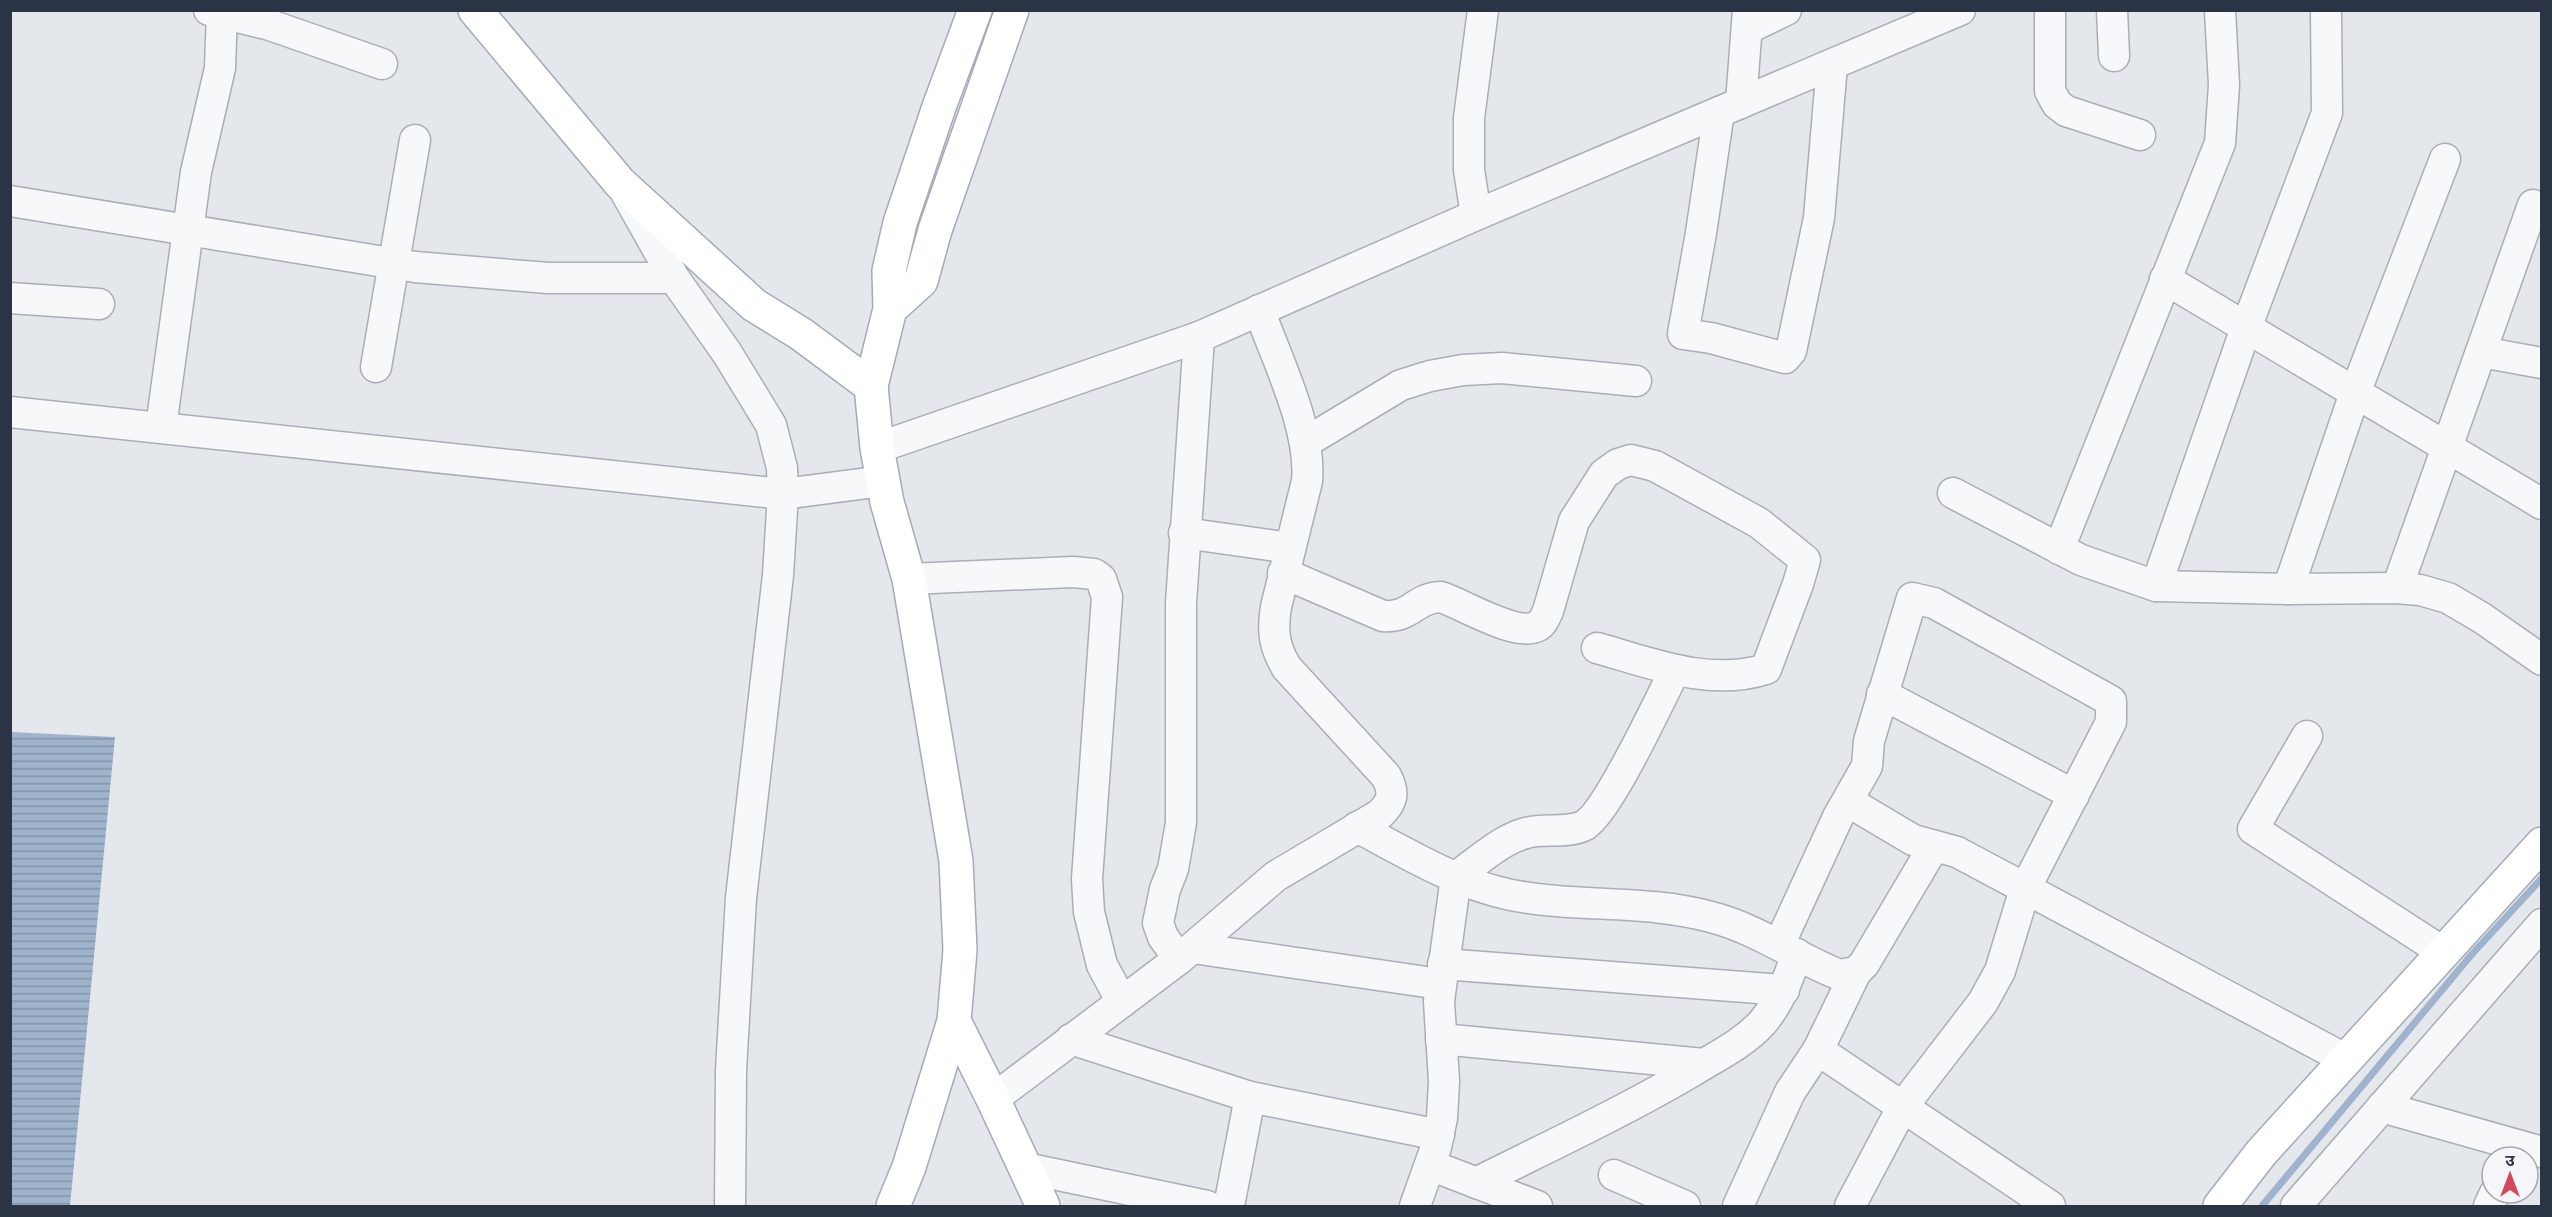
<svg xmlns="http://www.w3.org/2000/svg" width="2552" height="1217" font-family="Ubuntu,'Noto Sans Devanagari',sans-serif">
	<defs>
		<pattern id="water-rules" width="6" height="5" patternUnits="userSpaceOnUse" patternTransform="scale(1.5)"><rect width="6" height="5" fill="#9fb4cc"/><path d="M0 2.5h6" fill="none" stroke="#8293a7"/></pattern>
	</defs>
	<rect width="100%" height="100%" fill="#e4e7ec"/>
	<polygon fill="url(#water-rules)" points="10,732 115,737 70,1206 11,1206"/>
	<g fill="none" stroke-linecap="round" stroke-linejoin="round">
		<polyline stroke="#9fb4cc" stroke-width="7" points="2262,1206 2472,954 2542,878"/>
		<g stroke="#a9aeb7" stroke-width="33">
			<g id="minor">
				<polyline points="209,10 270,25 382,64"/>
				<polyline points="2050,10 2050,91 2057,104 2066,111 2140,135"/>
				<polyline points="2112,10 2114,56"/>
				<polyline points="1747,29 1786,10"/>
				<polyline points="1741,103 1748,10"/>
				<polyline points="1719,112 1701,233 1683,334 1711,338 1785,358 1791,351 1819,218 1832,65"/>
				<polyline points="626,193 674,278 727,353 771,425 782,468 783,494 778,575 741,898 731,1070 730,1206"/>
				<polyline points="10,201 415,267 548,278 674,278"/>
				<polyline points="1476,215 1469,170 1469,118 1483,10"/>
				<polyline points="2165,279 2542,504"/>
				<polyline points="10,298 99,304"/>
				<polyline points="2481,352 2542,363"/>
				<polyline points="376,367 415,140"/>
				<polyline points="10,412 783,494 883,481"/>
				<polyline points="161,427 196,172 220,68 222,13"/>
				<polyline points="1306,442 1401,385 1430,376 1463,370 1502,368 1636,381"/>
				<polyline points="877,448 1199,337 1476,215 1960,10"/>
				<polyline points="1953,493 2081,560 2156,586 2288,589 2397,588 2420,590 2448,598 2482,618 2542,660"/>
				<polyline points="1184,533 1290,548"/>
				<polyline points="2059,549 2220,143 2224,85 2220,10"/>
				<path d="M1283,573L1383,616C1412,618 1414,598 1441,597C1463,604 1517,638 1538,626C1543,623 1545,617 1548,611L1574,521L1604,474L1618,464L1631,460L1655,466L1759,523L1805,560L1798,584L1766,669C1709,687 1651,663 1597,648"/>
				<polyline points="909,579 1073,572 1094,574 1101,579 1107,597 1087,879 1089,912 1102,965 1122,1002"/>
				<polyline points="2156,586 2246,328 2327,113 2326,10"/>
				<polyline points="2397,588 2533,205"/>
				<polyline points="2288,589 2355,393 2445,159"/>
				<polyline points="1882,694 2074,795"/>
				<polyline points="2307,736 2253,829 2443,952"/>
				<polyline points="1849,802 1913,840 1957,852 2345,1059"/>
				<path d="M1357,827C1406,853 1457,884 1511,895C1578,908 1645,899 1711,917C1758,929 1796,958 1840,975L1856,972L1864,964L1934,846"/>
				<polyline points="1779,945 1838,817 1867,766 1869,741 1912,598 1934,603 2111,701 2111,722 2025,889 2000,971 1983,1002 1903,1106 1850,1206"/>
				<polyline points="1193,948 1440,984"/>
				<polyline points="1179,959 1163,937 1158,923 1165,889 1173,869 1181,823 1181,603 1199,337"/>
				<polyline points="1443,964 1784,990"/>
				<polyline points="1071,1039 1250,1097 1439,1135"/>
				<polyline points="1441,1039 1704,1064"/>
				<polyline points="1818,1050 2050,1206"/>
				<path d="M993,1099L1179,959L1276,876L1379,815C1393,802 1395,793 1386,776L1287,668C1274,647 1272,631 1276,607L1307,481C1312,430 1277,359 1259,310"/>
				<polyline points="2382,1107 2542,1152"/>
				<polyline points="1430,1165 1537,1206"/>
				<polyline points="1025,1168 1207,1206"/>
				<polyline points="1614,1175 1685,1206"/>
				<path d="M1476,1183C1548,1147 1621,1113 1691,1072C1715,1057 1743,1044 1762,1023C1780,1002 1788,979 1797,954"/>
				<polyline points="1229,1206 1250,1097"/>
				<path d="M1415,1206L1436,1147L1442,1118L1444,1081L1439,1001L1456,877C1477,862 1500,840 1526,833C1543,828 1569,834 1585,825C1609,810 1659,701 1675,670"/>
				<polyline points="1738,1206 1790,1092 1818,1050 1856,972"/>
				<polyline points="2296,1206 2542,924"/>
				<polyline points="2489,1206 2495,1193"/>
			</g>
		</g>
		<g stroke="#a3abb8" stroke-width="36">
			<g id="major">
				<polyline points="475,10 620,183 754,305 801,334 871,386 877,448 887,502 909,579 956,861 960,950 954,1021 909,1167 893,1206"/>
				<polyline points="890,309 921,281 935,230 1012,10"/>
				<polyline points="871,386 890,309 889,271 900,223 939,107 975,10"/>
				<polyline points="954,1021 993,1099 1043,1206"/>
				<polyline points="2220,1206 2261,1153 2542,844"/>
			</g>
		</g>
		<use href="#minor" stroke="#f7f8fa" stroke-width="30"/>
		<use href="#major" stroke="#fff" stroke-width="33"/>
	</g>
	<rect width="2552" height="1217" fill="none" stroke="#2b3445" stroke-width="24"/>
	<g transform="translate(2510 1175)"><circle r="28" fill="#f4f6f9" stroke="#a4a8b1" stroke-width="1.5"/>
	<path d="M0-4.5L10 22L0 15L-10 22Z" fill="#d1495b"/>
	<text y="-9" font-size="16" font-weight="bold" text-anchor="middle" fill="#2b3445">उ</text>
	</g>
</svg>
